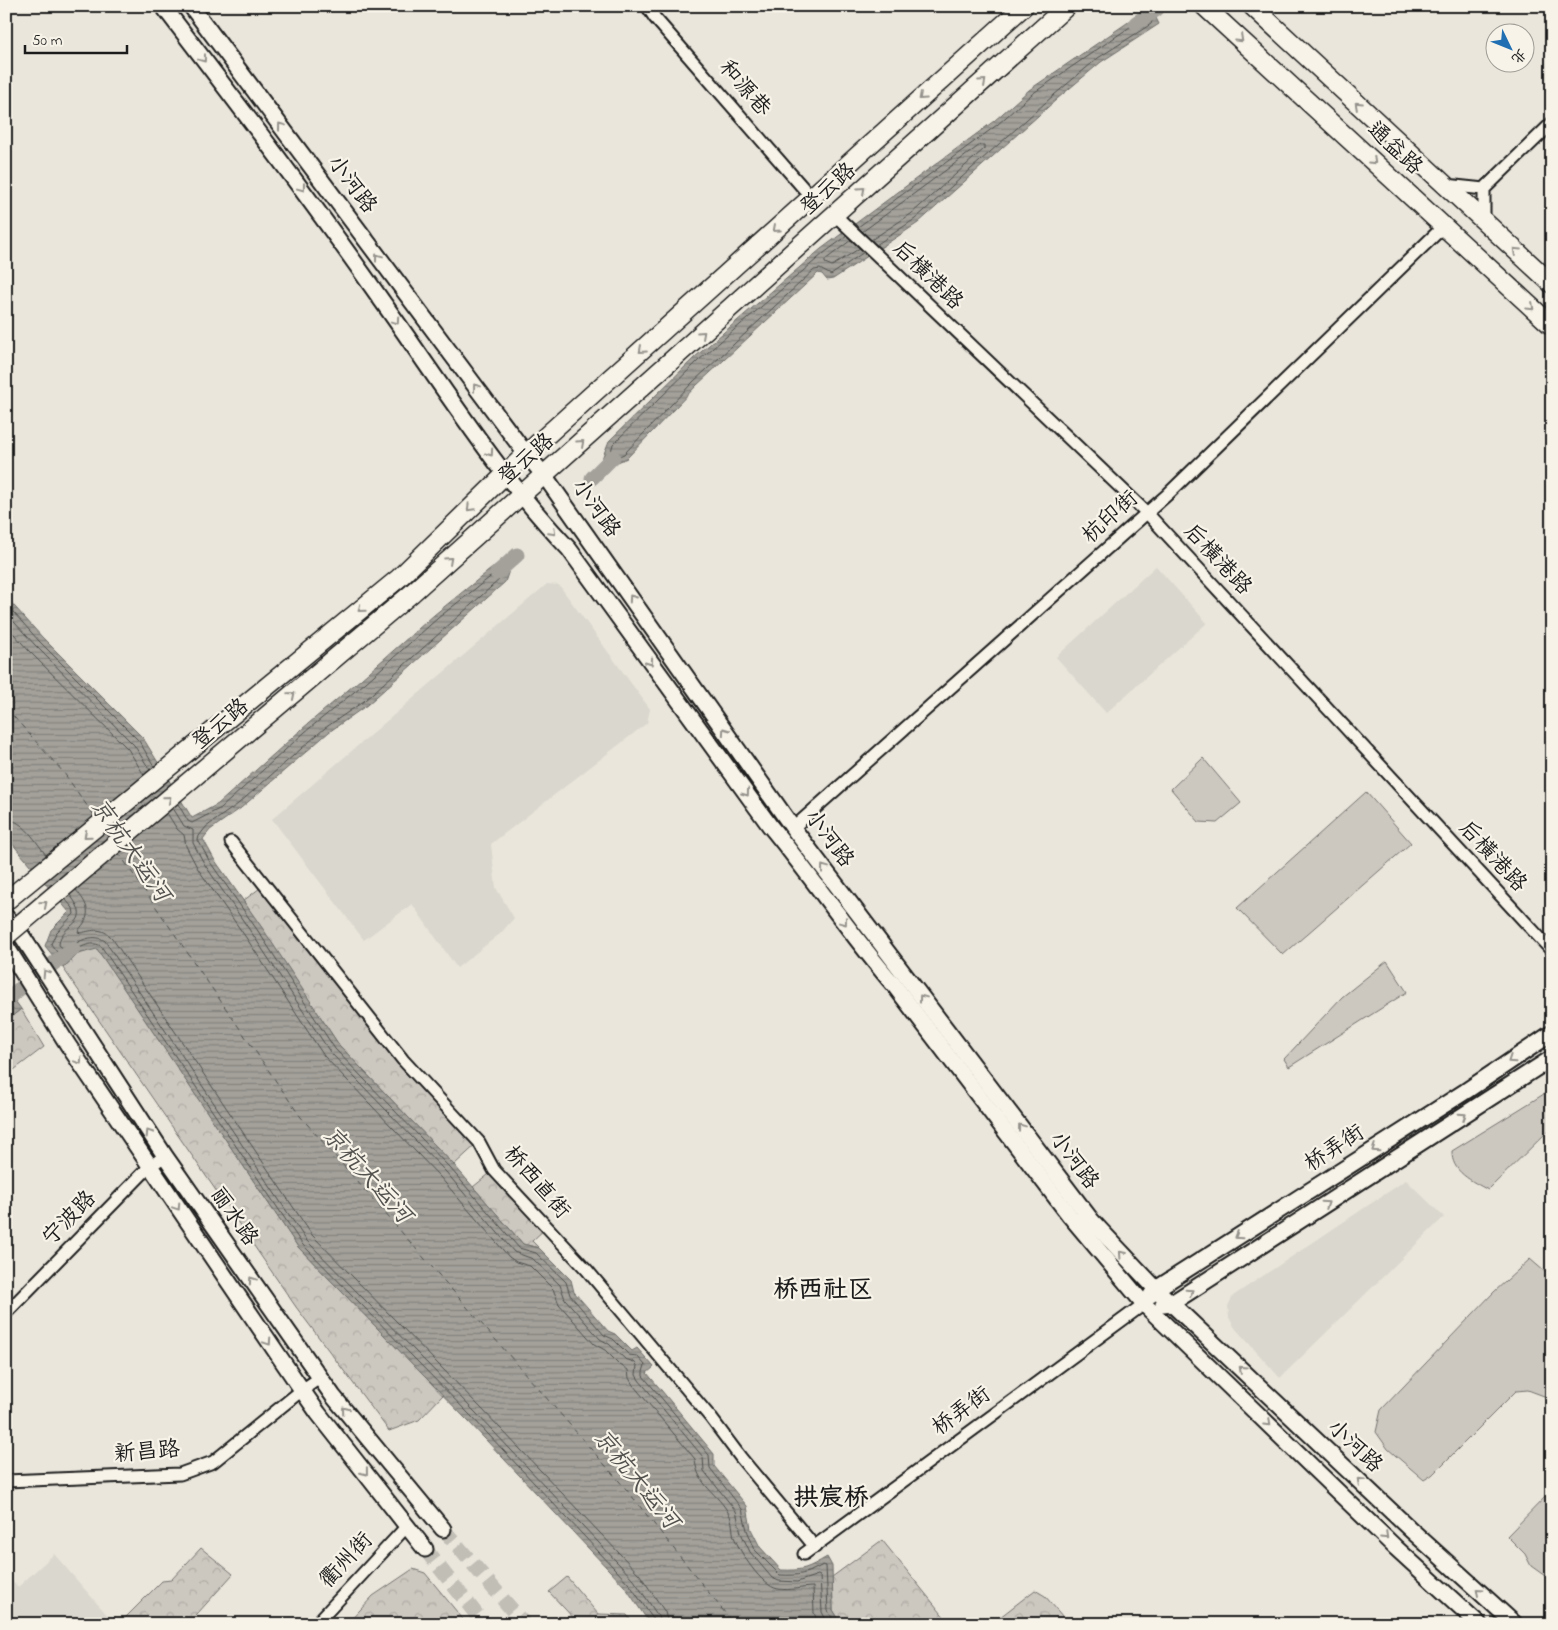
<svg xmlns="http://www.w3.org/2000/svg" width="1558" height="1630" font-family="'Indie Flower','LXGW WenKai TC',sans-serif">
	<defs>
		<pattern id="forest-crowns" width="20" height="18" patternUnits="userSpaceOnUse" patternTransform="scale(1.25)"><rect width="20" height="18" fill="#ccc8c0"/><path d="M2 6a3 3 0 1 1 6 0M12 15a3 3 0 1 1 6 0" fill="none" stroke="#afaba4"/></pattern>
		<pattern id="water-rules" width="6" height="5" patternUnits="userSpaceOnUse" patternTransform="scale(1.25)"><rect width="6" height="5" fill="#a3a19a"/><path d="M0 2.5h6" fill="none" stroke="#84827d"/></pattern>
	</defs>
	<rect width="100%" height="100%" fill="#eae6dc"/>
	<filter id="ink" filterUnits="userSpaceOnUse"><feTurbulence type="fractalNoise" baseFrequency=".02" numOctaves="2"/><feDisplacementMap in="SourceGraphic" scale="10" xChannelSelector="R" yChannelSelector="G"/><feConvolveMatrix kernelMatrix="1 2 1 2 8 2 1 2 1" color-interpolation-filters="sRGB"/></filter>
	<g filter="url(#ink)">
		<g fill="#dad7ce">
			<polygon points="1156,566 1207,623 1106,713 1056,657"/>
			<polygon points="547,584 559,585 650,709 647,723 491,844 496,888 514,918 501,933 457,968 412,904 364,940 272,819"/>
			<polygon points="1406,1180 1444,1217 1280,1378 1235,1328 1229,1318 1228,1306 1233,1296"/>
			<polygon points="54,1554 109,1617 103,1624 6,1624 6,1575 18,1587"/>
		</g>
		<g fill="#ccc8c0" stroke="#74726e">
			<polygon points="1203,758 1241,803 1217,823 1199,822 1171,789"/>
			<polygon points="1366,792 1411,843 1283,955 1237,908"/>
			<polygon points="1387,961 1407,992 1289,1067 1284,1059 1342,997"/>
			<path d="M1552,1089V1127L1488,1190C1472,1181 1451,1172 1452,1151Z"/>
			<polygon points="1530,1259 1552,1278 1552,1399 1528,1390 1516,1391 1432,1475 1424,1480 1388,1449 1376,1432 1381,1410 1494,1292"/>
			<polygon points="1552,1490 1552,1573 1545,1576 1531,1566 1525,1554 1507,1536"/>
		</g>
		<g fill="url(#forest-crowns)" stroke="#74726e">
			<polygon points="264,885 479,1142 454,1165 339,1045 243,901"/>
			<polygon points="97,948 298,1247 443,1395 419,1420 389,1431 296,1307 63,968 78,954"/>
			<polygon points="21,1009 44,1047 6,1076 6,1021"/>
			<polygon points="494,1170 547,1227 532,1241 539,1248 523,1244 473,1187"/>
			<polygon points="882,1540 950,1624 842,1624 833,1610 832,1577"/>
			<polygon points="201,1548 233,1574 188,1624 119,1624 162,1581 171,1580"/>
			<polygon points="413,1569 425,1573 467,1624 347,1624 373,1596"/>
			<polygon points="567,1577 598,1614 627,1615 633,1624 579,1624 549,1592"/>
			<polygon points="1035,1590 1045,1596 1069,1624 991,1624"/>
		</g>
		<g fill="url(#water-rules)" stroke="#6d6c68">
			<polygon points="1146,10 1153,12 1159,24 1101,62 1057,99 918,223 833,279 827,280 822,274 818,273 697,385 627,458 597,471 609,441 695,357 821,249 994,121 1029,90"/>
			<path d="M513,559L505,582L367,705L329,732L241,808L210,830L203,839L214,859L263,929L339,1045L454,1165L523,1244L539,1248L571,1280L574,1292L608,1331L615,1334L632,1351L637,1348L654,1367L647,1373L714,1454V1466L747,1506L751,1529L760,1547L781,1570C803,1571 808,1568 827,1557L832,1566L833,1610L842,1624H650L626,1588L468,1421L298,1247L97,949L78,954L63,968L45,946L51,930L69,912L6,836V597L42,637L143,738L192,818L218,804L302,729L361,679L434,615L491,569Z"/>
			<polygon points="6,988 21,1009 6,1021"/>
		</g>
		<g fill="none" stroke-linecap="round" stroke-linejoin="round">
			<g stroke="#52514e" stroke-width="1">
				<polyline points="858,227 997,125 1032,94 1146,16 1149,17 1152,21 1151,24 1098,58 1054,95 915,219 876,245"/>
				<polyline points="862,232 980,145 984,145 984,149 911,214 871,240"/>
				<polyline points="847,236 824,253 699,360 613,444 609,459 612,459 624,454 693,382 814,270 820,269 831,275 864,252"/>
				<polyline points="851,240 825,260 825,263 832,266 860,248"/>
				<polyline points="6,604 39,641 139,741 154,766"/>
				<polyline points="6,613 35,645 134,745 150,770"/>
				<polyline points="6,625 29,651 128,749 144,775"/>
				<path d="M178,804L188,821L192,823L221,808L305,732L365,683L438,618L494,574L500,571L502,572L500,579L364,701L325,728L238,804L206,827L199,836L198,840L210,862L258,931L335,1049L450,1168L519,1248L536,1253L566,1282L570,1295L604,1335L613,1339L629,1355L637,1356L645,1365L643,1372V1376L709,1455L710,1468L742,1509L747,1530L755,1550L780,1575C799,1576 806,1574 823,1565L826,1566L828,1611L836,1624"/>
				<polyline points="173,808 184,826 193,830 193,843 205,865 253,935 330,1052 446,1172 514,1252 533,1259 560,1285 565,1299 600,1339 609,1344 625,1359 634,1362 637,1365 636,1375 639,1380 703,1457 704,1471 736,1511 741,1533 750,1552 772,1578 779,1581 797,1582 818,1575 820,1576 822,1612 828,1624"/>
				<path d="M167,813L177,829L184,835L186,846L198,869L247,939L324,1056L440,1177L509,1257L516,1262L530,1266L553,1289L559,1304L594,1344L605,1350L620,1365L628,1370L629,1378L633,1385L695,1459C697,1486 718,1493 729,1514C733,1521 732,1530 734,1537C740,1552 761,1586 778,1589C791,1591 802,1587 813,1587L814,1613L819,1624"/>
				<path d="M6,819C24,820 36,842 46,855"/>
				<path d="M76,890C84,900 92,910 84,923C82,927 79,928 78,932L81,933C93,930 102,927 112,938L312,1235L481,1408L640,1575L665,1612L668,1624"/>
				<path d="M70,895C96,927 60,921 59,945L65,950C75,943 93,932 105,941L306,1240L476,1413L634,1580L658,1616L660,1624"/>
				<path d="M65,899L73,908L74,914L56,933L51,944L62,959H65C74,951 89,939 101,946L302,1244L472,1417L630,1585L653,1619L654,1624"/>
			</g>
			<g stroke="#a3a19a" stroke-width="15">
				<polyline points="1136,23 1157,9"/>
				<polyline points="592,478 613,457"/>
				<polyline points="497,573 517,555"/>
				<polyline points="6,999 73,949"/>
			</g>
			<g stroke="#52514e" stroke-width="1" stroke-dasharray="6 5" stroke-linecap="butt">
				<polyline points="6,708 64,773 95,817"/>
				<polyline points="104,831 109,838"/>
				<polyline points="118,852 300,1116 626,1489 734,1624"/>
			</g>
			<g stroke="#c1beb6" stroke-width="15" stroke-dasharray="15 8" stroke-linecap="butt">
				<polyline points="443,1529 524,1624"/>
				<polyline points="425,1549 484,1624"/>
			</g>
			<g stroke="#1c1c1c" stroke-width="15">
				<g id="street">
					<polyline points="647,6 655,18 811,197"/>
					<polyline points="1446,185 1484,189"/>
					<polyline points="835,215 1147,513 1552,951"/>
					<polyline points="1484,221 1484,189 1552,123"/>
					<polyline points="793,828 1168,494 1444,226"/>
					<polyline points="231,842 403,1060 479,1142 494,1170 587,1270 711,1418 741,1458 815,1547"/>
					<polyline points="6,1313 149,1167 165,1156"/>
					<polyline points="6,1481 180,1474 213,1462 302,1390 321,1377"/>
					<polyline points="804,1554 1144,1304"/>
					<polyline points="316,1624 407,1526"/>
				</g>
			</g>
			<g stroke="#1c1c1c" stroke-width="19">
				<g id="secondary">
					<path d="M163,6C238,104 312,201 382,301C442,385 498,475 569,549L770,826C813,878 850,934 894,985L1070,1216L1144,1304L1396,1548L1479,1624"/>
					<polyline points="191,6 526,454 544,475 793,828 1092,1221 1156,1289 1410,1529 1515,1624"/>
					<polyline points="6,917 22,936 165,1156 333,1396 443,1529"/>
					<polyline points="6,946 68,1045 302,1390 318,1413 425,1549"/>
					<polyline points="1151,1295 1156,1289 1466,1091 1552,1033"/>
					<polyline points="1163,1304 1172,1303 1552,1058"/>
				</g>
			</g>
			<g stroke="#1c1c1c" stroke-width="21">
				<g id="primary">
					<polyline points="1204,6 1552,326"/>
					<polyline points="1252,6 1552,284"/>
					<polyline points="412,593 1067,6"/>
					<polyline points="6,901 399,578 526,454 1024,6"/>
				</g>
			</g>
			<use href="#street" stroke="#f7f3e8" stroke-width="11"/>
			<use href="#secondary" stroke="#f7f3e8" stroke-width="15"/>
			<use href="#primary" stroke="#f7f3e8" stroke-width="18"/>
			<g stroke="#1c1c1c" stroke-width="21" stroke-linecap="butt">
				<polyline id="primary-bridge" points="6,936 412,593"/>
			</g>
			<use href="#primary-bridge" stroke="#f7f3e8" stroke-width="18"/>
		</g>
		<defs><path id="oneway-chevron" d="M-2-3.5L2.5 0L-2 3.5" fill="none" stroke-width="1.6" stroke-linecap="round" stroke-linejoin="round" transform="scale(1.25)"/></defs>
		<g stroke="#94928c">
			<use href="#oneway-chevron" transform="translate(1240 39) rotate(43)"/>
			<use href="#oneway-chevron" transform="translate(203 59) rotate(53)"/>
			<use href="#oneway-chevron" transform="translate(983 82) rotate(-42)"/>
			<use href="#oneway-chevron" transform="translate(922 97) rotate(138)"/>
			<use href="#oneway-chevron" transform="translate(1358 105) rotate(-137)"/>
			<use href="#oneway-chevron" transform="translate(281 126) rotate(-127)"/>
			<use href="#oneway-chevron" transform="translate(1373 161) rotate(43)"/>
			<use href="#oneway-chevron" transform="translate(302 188) rotate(53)"/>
			<use href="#oneway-chevron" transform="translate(862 190) rotate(-42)"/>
			<use href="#oneway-chevron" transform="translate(776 229) rotate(138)"/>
			<use href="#oneway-chevron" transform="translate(1516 251) rotate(-137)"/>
			<use href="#oneway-chevron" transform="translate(378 257) rotate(-127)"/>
			<use href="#oneway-chevron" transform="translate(1531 307) rotate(43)"/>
			<use href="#oneway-chevron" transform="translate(396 321) rotate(55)"/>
			<use href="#oneway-chevron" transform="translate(702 334) rotate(-42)"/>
			<use href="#oneway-chevron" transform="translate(642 350) rotate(138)"/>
			<use href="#oneway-chevron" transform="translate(476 387) rotate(-127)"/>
			<use href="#oneway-chevron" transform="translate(581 443) rotate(-42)"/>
			<use href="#oneway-chevron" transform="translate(490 453) rotate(55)"/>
			<use href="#oneway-chevron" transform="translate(470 508) rotate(135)"/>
			<use href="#oneway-chevron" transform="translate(553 532) rotate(46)"/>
			<use href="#oneway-chevron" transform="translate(449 560) rotate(-42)"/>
			<use href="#oneway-chevron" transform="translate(632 598) rotate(-125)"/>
			<use href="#oneway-chevron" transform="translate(361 609) rotate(141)"/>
			<use href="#oneway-chevron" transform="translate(650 662) rotate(54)"/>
			<use href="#oneway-chevron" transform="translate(292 695) rotate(-40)"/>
			<use href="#oneway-chevron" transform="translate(725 731) rotate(-125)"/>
			<use href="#oneway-chevron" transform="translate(746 793) rotate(54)"/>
			<use href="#oneway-chevron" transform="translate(168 799) rotate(-40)"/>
			<use href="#oneway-chevron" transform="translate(87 835) rotate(141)"/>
			<use href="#oneway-chevron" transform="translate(824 868) rotate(-127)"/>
			<use href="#oneway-chevron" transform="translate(44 904) rotate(-40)"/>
			<use href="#oneway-chevron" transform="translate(844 922) rotate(53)"/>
			<use href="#oneway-chevron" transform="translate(46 973) rotate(-123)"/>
			<use href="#oneway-chevron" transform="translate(922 998) rotate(-127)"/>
			<use href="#oneway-chevron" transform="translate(1511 1060) rotate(146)"/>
			<use href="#oneway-chevron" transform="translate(79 1061) rotate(56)"/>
			<use href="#oneway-chevron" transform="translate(1463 1116) rotate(-33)"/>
			<use href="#oneway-chevron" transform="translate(1021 1127) rotate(-127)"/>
			<use href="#oneway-chevron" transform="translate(149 1133) rotate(-123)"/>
			<use href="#oneway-chevron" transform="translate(1375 1149) rotate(147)"/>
			<use href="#oneway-chevron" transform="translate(1326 1204) rotate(-33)"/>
			<use href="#oneway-chevron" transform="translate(177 1207) rotate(56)"/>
			<use href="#oneway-chevron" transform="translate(1238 1236) rotate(147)"/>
			<use href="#oneway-chevron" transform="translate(1122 1254) rotate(-132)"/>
			<use href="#oneway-chevron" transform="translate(252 1280) rotate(-125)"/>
			<use href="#oneway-chevron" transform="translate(1190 1292) rotate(-33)"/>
			<use href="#oneway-chevron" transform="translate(268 1342) rotate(56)"/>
			<use href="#oneway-chevron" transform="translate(1242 1369) rotate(-137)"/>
			<use href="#oneway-chevron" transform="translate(345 1410) rotate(-129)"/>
			<use href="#oneway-chevron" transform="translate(1268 1423) rotate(44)"/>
			<use href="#oneway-chevron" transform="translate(365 1472) rotate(52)"/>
			<use href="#oneway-chevron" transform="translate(1360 1481) rotate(-137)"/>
			<use href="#oneway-chevron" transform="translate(1385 1536) rotate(44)"/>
			<use href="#oneway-chevron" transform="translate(1479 1591) rotate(-138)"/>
		</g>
	</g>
	<g text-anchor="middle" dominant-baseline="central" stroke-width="4.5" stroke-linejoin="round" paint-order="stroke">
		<g font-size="22" fill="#1c1c1c" stroke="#f7f3e8">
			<text transform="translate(744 89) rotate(49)">和源巷</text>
			<text transform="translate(1394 149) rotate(43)">通益路</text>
			<text transform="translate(351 185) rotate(53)">小河路</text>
			<text transform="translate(829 190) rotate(-42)">登云路</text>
			<text transform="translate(927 276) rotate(44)">后横港路</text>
			<text transform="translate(527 460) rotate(-41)">登云路</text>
			<text transform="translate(595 509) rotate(54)">小河路</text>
			<text transform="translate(1111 518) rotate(-42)">杭印街</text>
			<text transform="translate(1217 560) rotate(47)">后横港路</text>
			<text transform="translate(221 725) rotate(-40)">登云路</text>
			<text transform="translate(828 839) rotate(53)">小河路</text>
			<text transform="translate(1492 857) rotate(47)">后横港路</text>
			<text transform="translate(1335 1149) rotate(-33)">桥弄街</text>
			<text transform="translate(1073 1161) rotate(53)">小河路</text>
			<text transform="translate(536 1183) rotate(49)">桥西直街</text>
			<text transform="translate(233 1217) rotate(55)">丽水路</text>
			<text transform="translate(70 1219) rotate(-46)">宁波路</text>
			<text transform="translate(962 1412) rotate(-36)">桥弄街</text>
			<text transform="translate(1354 1447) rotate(43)">小河路</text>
			<text transform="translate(147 1453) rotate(-5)">新昌路</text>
			<text transform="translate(347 1561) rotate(-47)">衢州街</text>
		</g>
		<g font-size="24" font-style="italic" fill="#52514e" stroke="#f7f3e8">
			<text transform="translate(129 851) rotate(55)">京杭大运河</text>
			<text transform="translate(366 1176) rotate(48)">京杭大运河</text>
			<text transform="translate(635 1480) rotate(51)">京杭大运河</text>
		</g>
		<g font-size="25" font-weight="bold" fill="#1c1c1c" stroke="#f7f3e8">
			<text x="823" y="1291">桥西社区</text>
			<text x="831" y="1499">拱宸桥</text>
		</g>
	</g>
	<rect width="1558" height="1630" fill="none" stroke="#f7f3e8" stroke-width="25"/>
	<rect x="12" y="12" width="1533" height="1605" fill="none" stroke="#1c1c1c" stroke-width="2" filter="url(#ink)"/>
	<g transform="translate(1510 48) rotate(133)"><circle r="24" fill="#f7f3e8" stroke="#9f9d96"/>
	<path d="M0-4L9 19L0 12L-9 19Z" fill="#1f6fb2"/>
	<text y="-8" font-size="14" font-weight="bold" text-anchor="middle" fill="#1c1c1c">北</text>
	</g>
	<path d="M25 45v8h102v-8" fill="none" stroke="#1c1c1c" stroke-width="2.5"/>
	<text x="32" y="45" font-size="15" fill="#1c1c1c" stroke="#f7f3e8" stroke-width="4" paint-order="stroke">50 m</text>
</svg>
